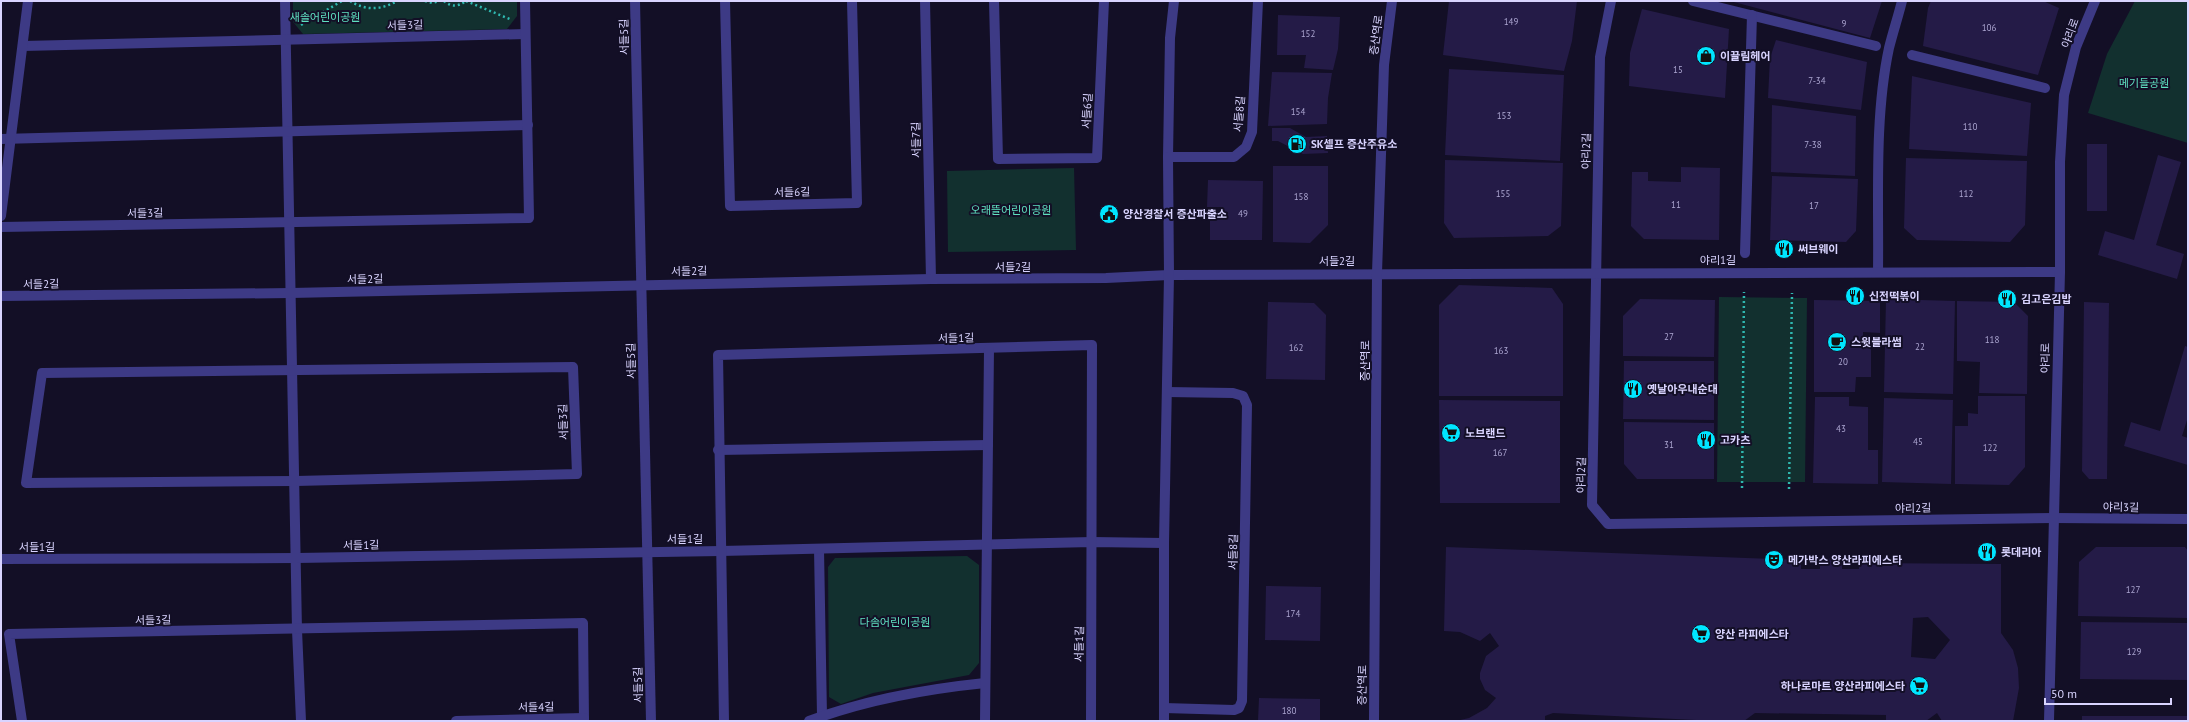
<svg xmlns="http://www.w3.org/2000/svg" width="2189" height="722" font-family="'PT Sans','Noto Sans KR',sans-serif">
	<rect width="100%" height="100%" fill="#130f26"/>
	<g fill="#12302f">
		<polygon points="293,1 517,1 517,16 507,29 303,34 293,22"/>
		<polygon points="2135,1 2188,1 2188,143 2088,113 2107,54"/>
		<polygon points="1074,168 1076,250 948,252 947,171"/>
		<polygon points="1719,297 1807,298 1805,482 1717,482"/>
		<polygon points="967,556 979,565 979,663 969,675 873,693 841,704 829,697 828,567 835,558"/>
	</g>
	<g fill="#241b47" fill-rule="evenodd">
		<polygon points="1449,1 1577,1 1572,41 1564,71 1443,55"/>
		<polygon points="1730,1 1882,1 1870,38"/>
		<polygon points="1931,1 2043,1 2059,8 2038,75 1923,46 1928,8"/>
		<polygon points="1642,9 1729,29 1725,98 1629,86 1630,53"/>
		<polygon points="1278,15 1340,17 1338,49 1333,70 1304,68 1306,55 1277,55"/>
		<polygon points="1776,40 1867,62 1861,110 1768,98 1770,58"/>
		<polygon points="1449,69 1564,75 1560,161 1445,155"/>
		<polygon points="1272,72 1332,73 1328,98 1327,124 1268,126"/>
		<polygon points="1912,76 2031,103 2027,156 1909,149"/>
		<polygon points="1772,105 1856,116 1855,176 1771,172"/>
		<polygon points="1272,128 1290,128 1306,137 1327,136 1328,153 1303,154 1278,141 1272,141"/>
		<rect x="2087" y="144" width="20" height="67"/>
		<polygon points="2158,155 2181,162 2156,245 2184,254 2177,279 2098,255 2105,231 2134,240"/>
		<polygon points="1906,158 2027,161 2025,225 2010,242 1917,240 1904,228"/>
		<polygon points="1445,160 1563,163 1561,226 1548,236 1454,238 1444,223"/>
		<polygon points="1273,166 1328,166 1328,225 1310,243 1273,242"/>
		<polygon points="1681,167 1720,168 1719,240 1644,239 1631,226 1632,172 1648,172 1648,181 1681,182"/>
		<polygon points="1772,176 1858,179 1856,231 1846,242 1770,240"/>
		<polygon points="1208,180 1263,181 1262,240 1210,240 1210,219 1223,219 1223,207 1207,207"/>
		<polygon points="1459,285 1552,288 1563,304 1563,396 1439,396 1439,305"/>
		<polygon points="1640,299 1715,300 1714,357 1623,356 1623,316"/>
		<polygon points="1886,299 1955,301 1953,394 1884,392"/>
		<polygon points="1814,300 1880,301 1880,333 1863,332 1863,345 1871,346 1871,377 1856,377 1855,392 1814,392"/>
		<polygon points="1957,301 2014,302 2028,316 2027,394 1979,393 1980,362 1957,361"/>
		<polygon points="1268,302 1314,303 1326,315 1325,380 1266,379"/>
		<polygon points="2084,302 2109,303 2107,479 2089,479 2082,471"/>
		<polygon points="2185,346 2188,347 2188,417 2182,436 2188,438 2188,465 2124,446 2131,422 2160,431"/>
		<polygon points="1624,361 1714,361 1714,420 1623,419"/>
		<polygon points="1978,396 2025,396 2025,467 2009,485 1955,484 1955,426 1968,426 1968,413 1978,414"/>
		<polygon points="1815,397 1849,397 1849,406 1868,407 1868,450 1878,450 1878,484 1813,483"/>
		<polygon points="1884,398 1953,400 1951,484 1882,482"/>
		<polygon points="1439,400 1560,401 1560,503 1440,503"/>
		<polygon points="1624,422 1714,423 1714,479 1637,479 1624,464"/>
		<path d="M1446,547L1801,560V569H1820V558L1842,559V569H1859V563L2001,564V633L2013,650L2018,668L2019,688L2013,721H1942L1937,713L1926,721H1886V715L1755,713L1744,721H1716L1553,713L1545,716V721H1456L1469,718L1487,708L1496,698L1485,690L1480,679V673L1486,656L1499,646L1490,633L1480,641L1460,632L1444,631ZM1928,617L1950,640L1935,659L1911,657L1913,618Z"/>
		<polygon points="2096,547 2185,547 2188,551 2188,618 2078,616 2079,562"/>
		<polygon points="1266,586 1321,587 1320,641 1265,640"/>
		<polygon points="2081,622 2188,623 2188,680 2080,679"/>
		<polygon points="1259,698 1320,699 1320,721 1258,721"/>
		<rect x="2082" y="716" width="106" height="5"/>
	</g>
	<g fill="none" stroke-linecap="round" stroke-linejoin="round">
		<g stroke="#2fb8b0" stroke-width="2.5" stroke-dasharray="2 3" stroke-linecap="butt">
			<path d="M350,1C366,11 381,10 397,1"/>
			<polyline points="425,1 432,3 439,1"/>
			<path d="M444,1C451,7 458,7 466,1"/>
			<polyline points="466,1 512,20"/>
			<polyline points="301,25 342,1"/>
			<polyline points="1742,488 1744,292"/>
			<polyline points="1789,489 1792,293"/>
		</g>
		<g stroke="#3d3a85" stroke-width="10">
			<polyline points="1693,1 1876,46"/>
			<polyline points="1912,55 2045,88"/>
			<polyline points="1745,253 1752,15"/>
		</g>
		<g stroke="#3d3a85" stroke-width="10">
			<polyline points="285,1 297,630 301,721"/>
			<polyline points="635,1 651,721"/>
			<polyline points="725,1 730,206 857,203 852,1"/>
			<polyline points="925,1 931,279"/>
			<polyline points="994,1 998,159 1097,158 1104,1"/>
			<polyline points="1611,1 1600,57 1592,505 1608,524 2053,518 2188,519"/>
			<polyline points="23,46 525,34"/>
			<polyline points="1,139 528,125"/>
			<polyline points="1168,157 1170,38 1174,1"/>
			<polyline points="1,216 28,1"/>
			<polyline points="1,227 529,218 525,1"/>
			<path d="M1878,272C1879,200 1874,118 1889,48C1893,32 1898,17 1902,1"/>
			<polyline points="1,296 291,293 931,279 1106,278 1169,275 2060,272"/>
			<polygon points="573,367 577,474 296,481 26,483 42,373"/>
			<polyline points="718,450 988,445"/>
			<polyline points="819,549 822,716"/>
			<polyline points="1,559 297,558 721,551 1092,542 1164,543"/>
			<polyline points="1164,708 1234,710 1239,708 1242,701 1247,405 1243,396 1233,393 1167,392"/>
			<polyline points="22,721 9,634 583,623 584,721"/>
			<polyline points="456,721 584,718"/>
			<polyline points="724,721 718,355 1092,345 1091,721"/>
			<path d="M809,721C865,700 926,689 985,683"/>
			<polyline points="985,721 989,349"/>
			<polyline points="1164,721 1164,543 1169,275 1168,157 1234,157 1246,147 1252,132 1258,1"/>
			<polyline points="2049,721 2060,272 2060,162 2064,95 2076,47 2095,1"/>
		</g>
		<polyline stroke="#3d3a85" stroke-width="10" points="1374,721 1377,273 1384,65 1392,1"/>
	</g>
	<defs>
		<g id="shop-disc" transform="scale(1)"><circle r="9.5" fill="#00e5ff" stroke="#130f26"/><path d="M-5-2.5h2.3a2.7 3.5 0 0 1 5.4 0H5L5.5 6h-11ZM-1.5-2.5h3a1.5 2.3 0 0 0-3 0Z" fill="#111"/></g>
		<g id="fuel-disc" transform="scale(1)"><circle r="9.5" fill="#00e5ff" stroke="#130f26"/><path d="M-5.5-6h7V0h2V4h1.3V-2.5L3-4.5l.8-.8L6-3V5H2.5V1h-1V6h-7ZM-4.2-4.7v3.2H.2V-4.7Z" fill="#111"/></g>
		<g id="civic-disc" transform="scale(1)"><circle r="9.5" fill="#00e5ff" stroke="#130f26"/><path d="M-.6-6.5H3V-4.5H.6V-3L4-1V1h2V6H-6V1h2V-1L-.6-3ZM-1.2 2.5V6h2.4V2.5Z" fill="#111"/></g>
		<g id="restaurant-disc" transform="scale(1)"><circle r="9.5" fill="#00e5ff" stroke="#130f26"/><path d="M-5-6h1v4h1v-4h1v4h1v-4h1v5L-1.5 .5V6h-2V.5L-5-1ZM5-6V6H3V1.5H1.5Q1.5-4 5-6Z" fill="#111"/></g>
		<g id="cafe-disc" transform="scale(1)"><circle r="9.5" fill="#00e5ff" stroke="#130f26"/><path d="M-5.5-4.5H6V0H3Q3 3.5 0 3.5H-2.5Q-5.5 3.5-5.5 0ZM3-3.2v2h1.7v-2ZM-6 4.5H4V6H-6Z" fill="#111"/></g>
		<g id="supermarket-disc" transform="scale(1)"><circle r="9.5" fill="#00e5ff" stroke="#130f26"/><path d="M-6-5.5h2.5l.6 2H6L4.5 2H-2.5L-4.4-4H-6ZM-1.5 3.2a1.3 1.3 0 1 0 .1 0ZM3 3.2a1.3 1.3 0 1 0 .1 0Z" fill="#111"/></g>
		<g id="theatre-disc" transform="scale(1)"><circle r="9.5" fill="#00e5ff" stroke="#130f26"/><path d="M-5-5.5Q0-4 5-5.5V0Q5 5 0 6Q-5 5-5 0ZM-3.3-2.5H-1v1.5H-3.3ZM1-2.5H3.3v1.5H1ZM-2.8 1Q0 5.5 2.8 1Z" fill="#111"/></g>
	</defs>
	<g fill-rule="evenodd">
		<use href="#shop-disc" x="1706" y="56"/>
		<use href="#fuel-disc" x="1297" y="144"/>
		<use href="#civic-disc" x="1109" y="214"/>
		<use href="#restaurant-disc" x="1784" y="249"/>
		<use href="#restaurant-disc" x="1855" y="296"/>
		<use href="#restaurant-disc" x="2007" y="299"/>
		<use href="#cafe-disc" x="1837" y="342"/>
		<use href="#restaurant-disc" x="1633" y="389"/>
		<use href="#supermarket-disc" x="1451" y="433"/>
		<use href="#restaurant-disc" x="1706" y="440"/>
		<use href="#restaurant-disc" x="1987" y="552"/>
		<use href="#theatre-disc" x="1774" y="560"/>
		<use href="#supermarket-disc" x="1701" y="634"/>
		<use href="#supermarket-disc" x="1919" y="686"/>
	</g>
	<g text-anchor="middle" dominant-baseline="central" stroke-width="4" stroke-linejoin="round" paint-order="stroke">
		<g font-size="9" fill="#aca6d1">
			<text x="1511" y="21">149</text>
			<text x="1844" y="23">9</text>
			<text x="1989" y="27">106</text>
			<text x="1308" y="33">152</text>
			<text x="1678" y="69">15</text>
			<text x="1817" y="80">7-34</text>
			<text x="1298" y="111">154</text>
			<text x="1504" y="115">153</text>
			<text x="1970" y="126">110</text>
			<text x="1813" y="144">7-38</text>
			<text x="1503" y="193">155</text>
			<text x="1966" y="193">112</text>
			<text x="1301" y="196">158</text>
			<text x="1676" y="204">11</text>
			<text x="1814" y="205">17</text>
			<text x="1243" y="213">49</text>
			<text x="1669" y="336">27</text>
			<text x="1992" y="339">118</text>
			<text x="1920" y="346">22</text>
			<text x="1296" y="347">162</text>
			<text x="1501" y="350">163</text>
			<text x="1843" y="361">20</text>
			<text x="1841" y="428">43</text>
			<text x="1918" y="441">45</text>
			<text x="1669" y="444">31</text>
			<text x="1990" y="447">122</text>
			<text x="1500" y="452">167</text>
			<text x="2133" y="589">127</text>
			<text x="1293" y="613">174</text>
			<text x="2134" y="651">129</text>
			<text x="1289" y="710">180</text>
		</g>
		<g font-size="11" fill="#5fe0c0" stroke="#130f26">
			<text x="325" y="17">새솔어린이공원</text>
			<text x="2144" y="83">메기들공원</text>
			<text x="1011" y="210">오래뜰어린이공원</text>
			<text x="895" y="622">다솜어린이공원</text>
		</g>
		<g font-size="11" fill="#d9d4ff" stroke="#130f26">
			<text transform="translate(405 25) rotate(-2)">서들3길</text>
			<text transform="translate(2070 33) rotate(-70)">야리로</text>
			<text transform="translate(1376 35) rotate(-82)">증산역로</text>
			<text transform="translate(624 37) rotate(-91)">서들5길</text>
			<text transform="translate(1087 111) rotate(-87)">서들6길</text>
			<text transform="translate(1239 114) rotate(-85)">서들8길</text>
			<text transform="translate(916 140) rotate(-91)">서들7길</text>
			<text transform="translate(1586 151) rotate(-89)">야리2길</text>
			<text transform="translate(792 192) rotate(-1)">서들6길</text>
			<text transform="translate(145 213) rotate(-1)">서들3길</text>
			<text x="1718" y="260">야리1길</text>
			<text x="1337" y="261">서들2길</text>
			<text x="1013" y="267">서들2길</text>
			<text transform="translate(689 271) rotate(-1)">서들2길</text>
			<text transform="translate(365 279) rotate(-1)">서들2길</text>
			<text transform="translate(41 284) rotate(-1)">서들2길</text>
			<text transform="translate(956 338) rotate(-1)">서들1길</text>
			<text transform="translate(2045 358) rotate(-89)">야리로</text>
			<text transform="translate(631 361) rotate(-91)">서들5길</text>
			<text transform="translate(1365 361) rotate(-90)">증산역로</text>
			<text transform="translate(563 422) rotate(-92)">서들3길</text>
			<text transform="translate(1581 475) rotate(-89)">야리2길</text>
			<text transform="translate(2121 507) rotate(1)">야리3길</text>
			<text transform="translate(1913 508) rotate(-1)">야리2길</text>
			<text x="685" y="539">서들1길</text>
			<text transform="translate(361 545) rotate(-1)">서들1길</text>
			<text x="37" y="547">서들1길</text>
			<text transform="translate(1233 552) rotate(-89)">서들8길</text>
			<text transform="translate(153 620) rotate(-1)">서들3길</text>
			<text transform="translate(1079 644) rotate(-89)">서들1길</text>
			<text transform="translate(638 685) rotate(-91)">서들5길</text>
			<text transform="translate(1362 685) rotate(-89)">증산역로</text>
			<text transform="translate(536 707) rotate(-1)">서들4길</text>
		</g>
		<g font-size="11" font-weight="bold" fill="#d9d4ff" stroke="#130f26" text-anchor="start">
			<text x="1720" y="56">이끌림헤어</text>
			<text x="1311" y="144">SK셀프 증산주유소</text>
			<text x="1123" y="214">양산경찰서 증산파출소</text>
			<text x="1798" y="249">써브웨이</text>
			<text x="1869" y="296">신전떡볶이</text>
			<text x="2021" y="299">김고은김밥</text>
			<text x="1851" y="342">스윗블라썸</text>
			<text x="1647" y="389">옛날아우내순대</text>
			<text x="1465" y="433">노브랜드</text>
			<text x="1720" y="440">고카츠</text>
			<text x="2001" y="552">롯데리아</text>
			<text x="1788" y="560">메가박스 양산라피에스타</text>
			<text x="1715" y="634">양산 라피에스타</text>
			<text x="1905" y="686" text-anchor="end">하나로마트 양산라피에스타</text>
		</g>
	</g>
	<rect width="2189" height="722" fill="none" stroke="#d9d4ff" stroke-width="4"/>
	<path d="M2045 698v6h126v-6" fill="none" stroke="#d9d4ff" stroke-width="2"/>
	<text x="2051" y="698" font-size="12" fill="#d9d4ff" stroke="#130f26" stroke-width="3" paint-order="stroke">50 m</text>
</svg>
